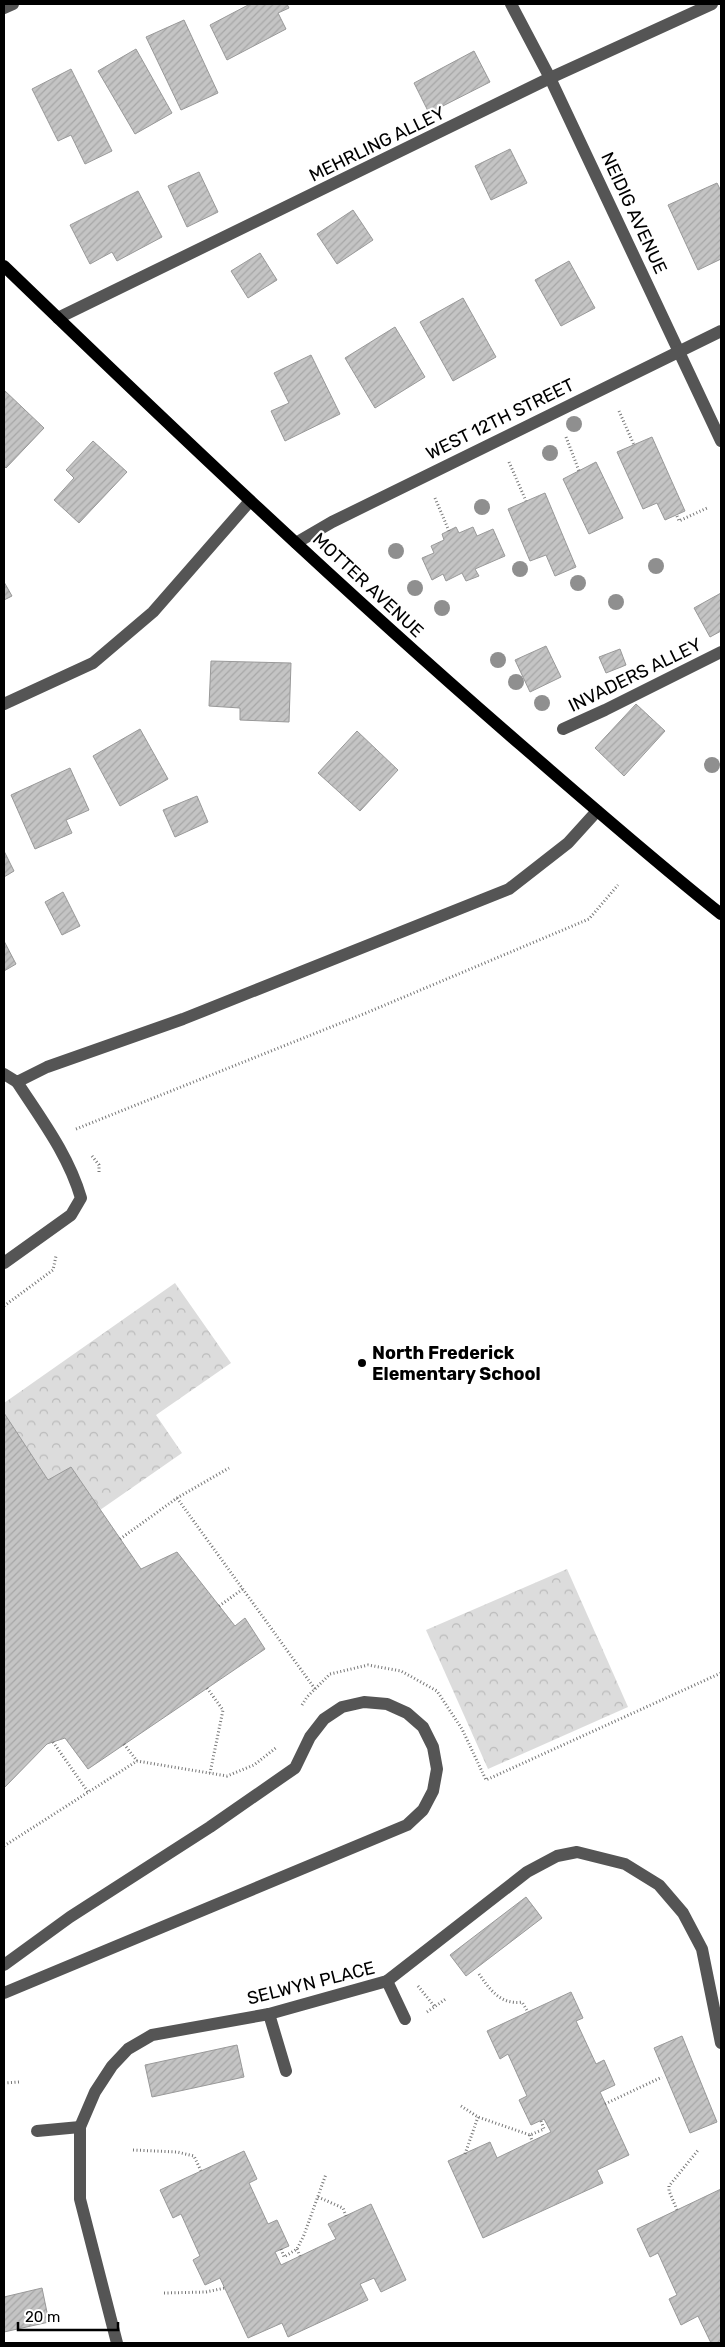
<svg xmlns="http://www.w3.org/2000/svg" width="725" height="2347" font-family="Rubik,sans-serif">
	<defs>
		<pattern id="park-crowns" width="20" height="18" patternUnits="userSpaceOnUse" patternTransform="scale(1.25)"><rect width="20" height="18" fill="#dcdcdc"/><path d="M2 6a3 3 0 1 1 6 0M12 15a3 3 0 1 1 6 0" fill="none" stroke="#bbb"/></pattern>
		<pattern id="building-hatch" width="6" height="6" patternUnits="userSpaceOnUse" patternTransform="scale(1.25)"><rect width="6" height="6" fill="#c4c4c4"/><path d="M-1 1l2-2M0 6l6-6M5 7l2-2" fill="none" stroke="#a7a7a7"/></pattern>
	</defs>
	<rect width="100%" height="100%" fill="#fff"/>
	<g fill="url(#park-crowns)">
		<polygon points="175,1283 231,1363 156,1415 182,1453 100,1510 71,1468 48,1480 4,1413 4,1403"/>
		<polygon points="567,1569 628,1707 488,1769 426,1630"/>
	</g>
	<g fill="url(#building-hatch)" stroke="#999">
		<polygon points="250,4 287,4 289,8 278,13 286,29 227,60 210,25"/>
		<polygon points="184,20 218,93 181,110 146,37"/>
		<polygon points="136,49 172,113 135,134 98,71"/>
		<polygon points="474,51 490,82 429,113 414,83"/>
		<polygon points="71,69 112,151 85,164 71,135 58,141 32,89"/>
		<polygon points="510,149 527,183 491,200 475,166"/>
		<polygon points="199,172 218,212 187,227 168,186"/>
		<polygon points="717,183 721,191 721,259 698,270 668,205"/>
		<polygon points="138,191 162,237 117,261 112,252 90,264 70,225"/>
		<polygon points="353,210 373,240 337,264 317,234"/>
		<polygon points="260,253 277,280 248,298 231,271"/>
		<polygon points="569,261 595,308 561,326 535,280"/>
		<polygon points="463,298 496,357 453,381 420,322"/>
		<polygon points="395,327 425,377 375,408 345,358"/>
		<polygon points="311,355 340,414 285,441 271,411 289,403 274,373"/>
		<polygon points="4,390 44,428 6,468 4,466"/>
		<polygon points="652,437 685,511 665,520 657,503 643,509 617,452"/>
		<polygon points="93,441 127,472 79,523 54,500 74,478 66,470"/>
		<polygon points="596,462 623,518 589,534 563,479"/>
		<polygon points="545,493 576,567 555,576 546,555 530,561 508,509"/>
		<polygon points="456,527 459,533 473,527 477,536 493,529 505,556 475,569 479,576 466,581 462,573 446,581 443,574 432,580 422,558 434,553 431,546 444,540 442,534"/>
		<polygon points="4,582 12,596 4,600"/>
		<polygon points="721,593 721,631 710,637 694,608"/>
		<polygon points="546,646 561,677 530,692 515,660"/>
		<polygon points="620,649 626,665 606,673 599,657"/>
		<polygon points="211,661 291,663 289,722 240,720 240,708 209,706"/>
		<polygon points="636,704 665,731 624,776 595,748"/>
		<polygon points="140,729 168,779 120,806 93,756"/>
		<polygon points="357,731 398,770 360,811 318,773"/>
		<polygon points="70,768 89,810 66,820 72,833 35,849 11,795"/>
		<polygon points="197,796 208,822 175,837 163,810"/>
		<polygon points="4,851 14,871 4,877"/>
		<polygon points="63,892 80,926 62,935 45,902"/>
		<polygon points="4,941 16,964 4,971"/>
		<polygon points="4,1413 48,1480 71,1467 141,1569 177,1552 235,1626 245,1618 265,1649 88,1769 65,1738 47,1744 4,1788"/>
		<polygon points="526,1897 542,1918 466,1976 450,1955"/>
		<polygon points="571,1992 583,2018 576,2021 596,2064 604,2060 615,2085 600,2092 629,2155 597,2170 603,2183 483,2238 448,2161 490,2142 497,2158 551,2132 544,2119 531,2125 519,2100 527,2096 508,2054 500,2059 487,2031"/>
		<polygon points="682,2036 717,2122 690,2133 654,2048"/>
		<polygon points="237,2045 244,2077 152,2097 145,2065"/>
		<polygon points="244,2151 257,2179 249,2183 268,2224 277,2220 289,2246 275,2252 281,2265 336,2239 328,2224 371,2204 406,2280 381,2292 374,2278 360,2284 368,2300 288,2337 282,2323 248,2338 220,2278 205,2285 193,2260 200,2256 181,2214 173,2218 160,2190"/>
		<polygon points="721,2189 721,2343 711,2343 698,2316 681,2325 669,2299 677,2295 658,2253 650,2257 637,2229"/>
		<polygon points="42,2288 49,2322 4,2332 4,2297"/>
	</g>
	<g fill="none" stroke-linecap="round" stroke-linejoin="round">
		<g stroke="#777" stroke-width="3" stroke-dasharray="1 2.5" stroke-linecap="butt">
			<polyline points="619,411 634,445"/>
			<polyline points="566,437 579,471"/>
			<polyline points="509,462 526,501"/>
			<polyline points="435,498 449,531"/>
			<polyline points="677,516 679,521 707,508"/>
			<polyline points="76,1129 366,1013 589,919 618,885"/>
			<polyline points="92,1156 99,1165 99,1172"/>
			<polyline points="4,1306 53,1270 56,1256"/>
			<polyline points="177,1498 315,1689"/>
			<polyline points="120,1539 177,1498 229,1468"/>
			<polyline points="219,1606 243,1589"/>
			<polyline points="207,1688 223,1710 210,1773"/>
			<polyline points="302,1705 307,1697 330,1674 368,1665 401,1671 437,1691 462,1729 486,1780 721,1673"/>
			<polyline points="53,1742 88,1792"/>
			<polyline points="124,1744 137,1761"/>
			<polyline points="4,1846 137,1761 227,1776 254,1765 277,1747"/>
			<path d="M479,1974C490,1990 501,2005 522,2002L528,2012"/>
			<polyline points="418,1986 435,2007"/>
			<polyline points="427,2012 447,1998"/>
			<polyline points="4,2083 19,2082"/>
			<polyline points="605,2104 662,2077"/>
			<polyline points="461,2106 478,2117 530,2135 544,2129 541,2121"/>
			<polyline points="530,2135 532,2141"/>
			<polyline points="133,2150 177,2152 194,2156 201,2171"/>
			<polyline points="465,2154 478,2117"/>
			<polyline points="318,2197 343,2208 346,2216"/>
			<polyline points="677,2210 669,2191 669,2186 699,2149"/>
			<polyline points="281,2249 284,2257 297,2249 304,2235 326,2174"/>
			<polyline points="297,2249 300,2256"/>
			<polyline points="164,2293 206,2292 225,2288"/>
		</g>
		<g stroke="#555" stroke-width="12">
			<polyline points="511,4 550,78 721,441"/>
			<polyline points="4,8 13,4"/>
			<polyline points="58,318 550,78 712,4"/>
			<polyline points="296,543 332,522 721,331"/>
			<polyline points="4,704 93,663 153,612 250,501"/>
			<polyline points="563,729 605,710 721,652"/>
			<polyline points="4,1074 17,1082 47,1067 183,1019 509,889 568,843 597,811"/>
			<path d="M4,1263L71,1215L81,1198C68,1154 41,1119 17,1082"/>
			<polyline points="4,1965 70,1917 210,1827 295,1768 310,1737 324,1719 342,1707 364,1702 387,1704 407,1713 423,1727 433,1747 437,1769 433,1791 423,1810 407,1825 4,1993"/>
			<polyline points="387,1981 405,2019"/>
			<polyline points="269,2014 286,2071"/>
			<polyline points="37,2131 80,2127"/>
			<polyline points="117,2343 80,2199 80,2127 95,2092 112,2066 128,2049 152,2035 269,2014 387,1981 527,1872 557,1856 577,1852 625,1864 659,1885 683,1913 702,1949 721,2043"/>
		</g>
		<path stroke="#000" stroke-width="12" d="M4,266C173,429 343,591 521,745C587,802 653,860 721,914"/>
	</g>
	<g fill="#8f8f8f">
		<circle cx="574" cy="424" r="8"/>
		<circle cx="550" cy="453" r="8"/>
		<circle cx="482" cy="507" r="8"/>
		<circle cx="396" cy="551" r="8"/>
		<circle cx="656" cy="566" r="8"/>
		<circle cx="520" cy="569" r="8"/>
		<circle cx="578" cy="583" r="8"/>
		<circle cx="415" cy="588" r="8"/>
		<circle cx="616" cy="602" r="8"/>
		<circle cx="442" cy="608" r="8"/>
		<circle cx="498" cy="660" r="8"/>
		<circle cx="516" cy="682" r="8"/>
		<circle cx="542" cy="703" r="8"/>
		<circle cx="712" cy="765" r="8"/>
	</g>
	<circle fill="#000" stroke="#fff" stroke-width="2" cx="362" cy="1363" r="5"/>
	<g text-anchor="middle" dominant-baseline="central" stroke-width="4.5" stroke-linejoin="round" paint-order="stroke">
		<g font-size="18" fill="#000" stroke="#fff">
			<text transform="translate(377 144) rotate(-26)">MEHRLING ALLEY</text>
			<text transform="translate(634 213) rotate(65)">NEIDIG AVENUE</text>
			<text transform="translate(500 419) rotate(-26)">WEST 12TH STREET</text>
			<text transform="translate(368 585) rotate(43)">MOTTER AVENUE</text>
			<text transform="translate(635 675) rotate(-26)">INVADERS ALLEY</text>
			<text transform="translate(311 1983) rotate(-14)">SELWYN PLACE</text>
		</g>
		<g font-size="18" font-weight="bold" fill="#000" stroke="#fff" text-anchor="start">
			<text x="372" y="1353">North Frederick<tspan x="372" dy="21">Elementary School</tspan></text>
		</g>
	</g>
	<rect width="725" height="2347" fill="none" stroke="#000000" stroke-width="10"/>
	<path d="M18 2322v8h100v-8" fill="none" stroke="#000000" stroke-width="2.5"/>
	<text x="25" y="2322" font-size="15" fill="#000000" stroke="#ffffff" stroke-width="4" paint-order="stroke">20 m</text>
</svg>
